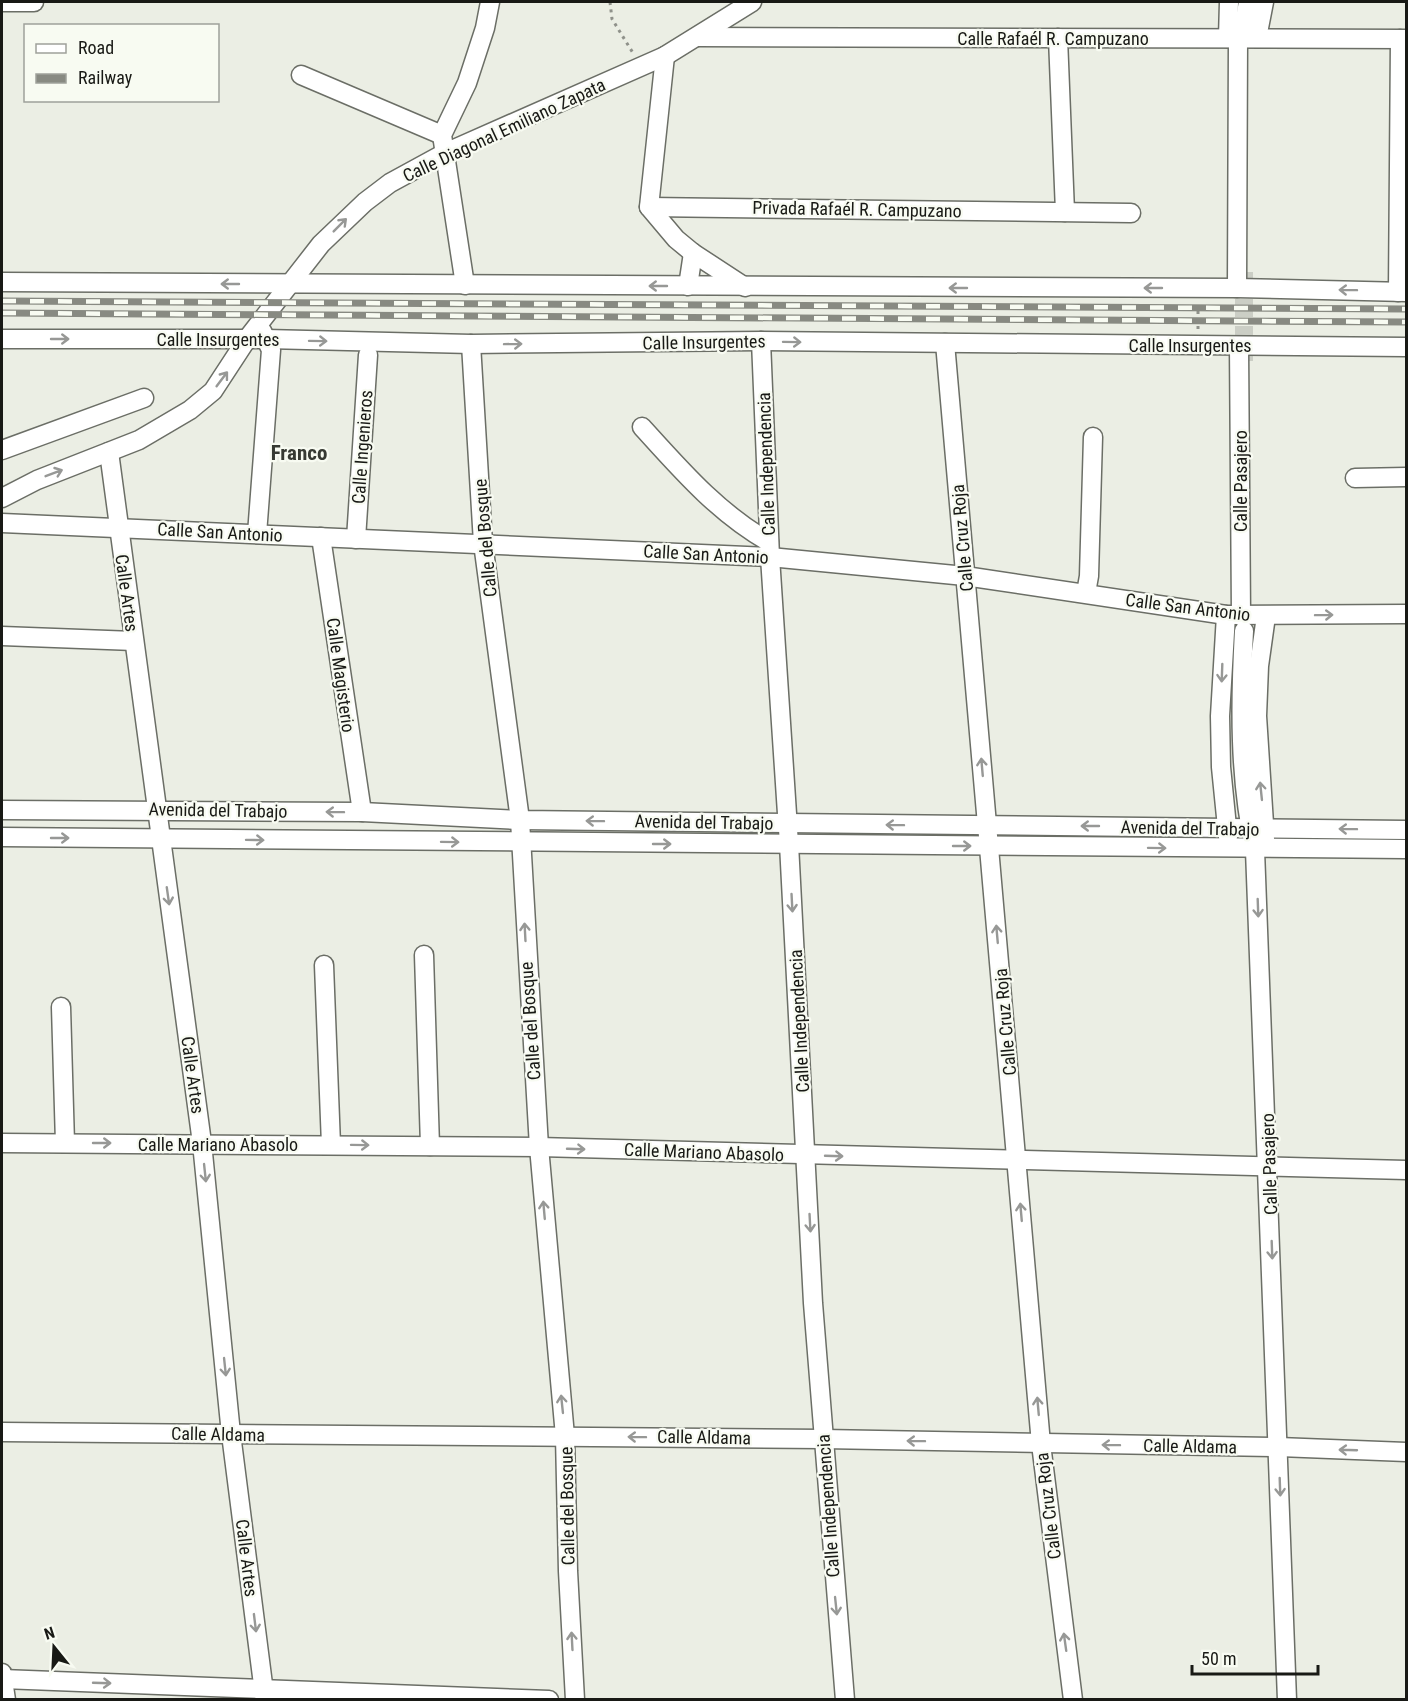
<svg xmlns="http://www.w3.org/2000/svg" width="1408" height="1701" font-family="'Roboto Condensed',sans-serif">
	<rect width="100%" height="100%" fill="#ebeee4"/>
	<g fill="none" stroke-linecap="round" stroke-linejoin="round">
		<polyline stroke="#cbcec5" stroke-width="18" stroke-dasharray="18 9" stroke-linecap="butt" points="1244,272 1244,361"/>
		<g stroke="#6b6e66" stroke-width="21">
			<g id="minor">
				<polyline points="2,2 34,2"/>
				<polyline points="1243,30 1248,2"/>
				<polyline points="699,37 1406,39"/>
				<polyline points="1058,38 1065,212"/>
				<polyline points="1228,38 1229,2"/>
				<polyline points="1257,38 1264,2"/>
				<polyline points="665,56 649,207 676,239 693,253 745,287"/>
				<polyline points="301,75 442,135"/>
				<polyline points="649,207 1131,213"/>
				<polyline points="2,282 1237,288 1406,292"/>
				<polyline points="465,285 442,135 467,83 485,28 490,2"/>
				<polyline points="688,286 693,253"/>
				<polyline points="1237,288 1238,39"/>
				<polyline points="1398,292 1400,39"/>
				<polyline points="2,339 266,339 471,344 761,341 1406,347"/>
				<polyline points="761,341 770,557 789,844 813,1303 845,1700"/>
				<polyline points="945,343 1041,1444 1073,1700"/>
				<polyline points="471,344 483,543 520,820 539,1147 565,1436 568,1571 575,1700"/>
				<polyline points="1239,346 1241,616"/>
				<path d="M642,427C681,470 718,513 769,542"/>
				<polyline points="2,450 144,398"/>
				<polyline points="109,452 202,1143 231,1434 265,1700"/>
				<polyline points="1355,478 1406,477"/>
				<polyline points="2,498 37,480 139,440 190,410 213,391 247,339 321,244 365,202 390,183 445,153 665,56 752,2"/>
				<polyline points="2,523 770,557 965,576 1226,615 1406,614"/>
				<polyline points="257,534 271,350 262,331"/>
				<polyline points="321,537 362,812"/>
				<polyline points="356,539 368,355"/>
				<polyline points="1086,593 1089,576 1093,437"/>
				<polyline points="1226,615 1220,716 1221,767 1228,837"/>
				<path d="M1244,631C1240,703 1239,779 1255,850L1287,1700"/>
				<polyline points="2,636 134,641"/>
				<polyline points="2,810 362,812 520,820 1406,830"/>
				<polyline points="2,837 1406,849"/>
				<polyline points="1265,839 1257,716 1259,666 1266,616"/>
				<polyline points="424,955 430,1146"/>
				<polyline points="324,965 331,1145"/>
				<polyline points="61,1007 65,1143"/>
				<polyline points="2,1143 539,1147 1406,1170"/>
				<polyline points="2,1432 823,1439 1279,1447 1406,1452"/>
				<polyline points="2,1673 6,1700"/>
				<polyline points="2,1679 549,1700"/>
			</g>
		</g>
		<g stroke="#8f918a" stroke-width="3" stroke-dasharray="3 4.5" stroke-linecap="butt">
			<polyline points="610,2 612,19 633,53"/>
			<polyline points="1198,329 1198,305"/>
		</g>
		<use href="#minor" stroke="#fff" stroke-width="18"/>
		<g stroke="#888a82" stroke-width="7">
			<g id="rail">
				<polyline points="2,301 1406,309"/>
				<polyline points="2,313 1406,322"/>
			</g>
		</g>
		<use href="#rail" stroke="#f8fbf2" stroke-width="4.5" stroke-dasharray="14" stroke-linecap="butt"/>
	</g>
	<defs><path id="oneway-shaft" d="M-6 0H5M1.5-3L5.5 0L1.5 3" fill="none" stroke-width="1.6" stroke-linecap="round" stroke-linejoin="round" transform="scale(1.5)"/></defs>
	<g stroke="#979896">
		<use href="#oneway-shaft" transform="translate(340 225) rotate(-45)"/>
		<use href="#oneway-shaft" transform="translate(230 284) rotate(-180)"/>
		<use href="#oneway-shaft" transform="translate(658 286) rotate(-180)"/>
		<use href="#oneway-shaft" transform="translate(958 288) rotate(-180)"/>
		<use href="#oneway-shaft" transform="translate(1153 288) rotate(-180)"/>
		<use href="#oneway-shaft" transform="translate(1348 290) rotate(-179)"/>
		<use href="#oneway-shaft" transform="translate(60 339)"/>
		<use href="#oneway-shaft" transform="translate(318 341) rotate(1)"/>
		<use href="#oneway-shaft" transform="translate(792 342) rotate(1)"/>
		<use href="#oneway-shaft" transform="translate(513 344) rotate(-1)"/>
		<use href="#oneway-shaft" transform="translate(222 379) rotate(-53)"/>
		<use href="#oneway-shaft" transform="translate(54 473) rotate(-21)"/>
		<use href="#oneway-shaft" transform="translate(1324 615) rotate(-1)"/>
		<use href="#oneway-shaft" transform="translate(1222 673) rotate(92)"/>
		<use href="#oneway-shaft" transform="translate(982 767) rotate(-95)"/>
		<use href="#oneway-shaft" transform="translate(1261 791) rotate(-96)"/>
		<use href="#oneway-shaft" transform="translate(335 812) rotate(-179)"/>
		<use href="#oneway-shaft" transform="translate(595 821) rotate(-179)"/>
		<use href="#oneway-shaft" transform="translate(895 825) rotate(-179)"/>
		<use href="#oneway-shaft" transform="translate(1090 826) rotate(-180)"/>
		<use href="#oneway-shaft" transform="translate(1348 829) rotate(-179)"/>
		<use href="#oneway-shaft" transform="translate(60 838)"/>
		<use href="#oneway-shaft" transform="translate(255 840) rotate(1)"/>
		<use href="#oneway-shaft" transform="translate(450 842) rotate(1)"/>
		<use href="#oneway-shaft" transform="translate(662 844)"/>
		<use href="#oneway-shaft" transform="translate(962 846)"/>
		<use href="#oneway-shaft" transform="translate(1157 848) rotate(1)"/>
		<use href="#oneway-shaft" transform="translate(168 896) rotate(82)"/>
		<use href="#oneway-shaft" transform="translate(792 903) rotate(87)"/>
		<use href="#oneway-shaft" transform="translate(1258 908) rotate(88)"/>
		<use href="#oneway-shaft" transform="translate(525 932) rotate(-93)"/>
		<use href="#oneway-shaft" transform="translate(997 934) rotate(-95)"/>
		<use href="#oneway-shaft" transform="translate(102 1143)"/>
		<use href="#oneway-shaft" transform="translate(360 1145) rotate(1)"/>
		<use href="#oneway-shaft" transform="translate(576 1149) rotate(2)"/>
		<use href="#oneway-shaft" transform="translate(834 1156) rotate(2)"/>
		<use href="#oneway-shaft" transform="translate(205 1173) rotate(84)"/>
		<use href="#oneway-shaft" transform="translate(544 1210) rotate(-95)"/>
		<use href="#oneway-shaft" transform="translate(1021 1212) rotate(-95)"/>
		<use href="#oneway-shaft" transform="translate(810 1223) rotate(87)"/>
		<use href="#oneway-shaft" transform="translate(1272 1250) rotate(88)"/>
		<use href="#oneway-shaft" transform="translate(225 1367) rotate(84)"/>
		<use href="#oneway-shaft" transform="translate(562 1404) rotate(-96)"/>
		<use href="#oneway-shaft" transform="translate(1038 1406) rotate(-95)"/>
		<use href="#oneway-shaft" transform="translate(637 1437) rotate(-179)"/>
		<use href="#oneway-shaft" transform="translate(916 1441) rotate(-179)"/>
		<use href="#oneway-shaft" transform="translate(1111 1445) rotate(-179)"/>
		<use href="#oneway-shaft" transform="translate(1348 1450) rotate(-178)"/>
		<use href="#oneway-shaft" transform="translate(1280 1487) rotate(88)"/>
		<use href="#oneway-shaft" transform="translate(836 1606) rotate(84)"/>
		<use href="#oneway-shaft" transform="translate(255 1623) rotate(83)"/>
		<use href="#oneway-shaft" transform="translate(572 1641) rotate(-93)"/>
		<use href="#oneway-shaft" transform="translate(1065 1642) rotate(-98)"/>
		<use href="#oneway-shaft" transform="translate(102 1683) rotate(2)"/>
	</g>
	<g text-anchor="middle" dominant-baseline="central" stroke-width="4.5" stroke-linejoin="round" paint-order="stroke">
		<g font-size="18" fill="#181915" stroke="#f8fbf2">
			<text x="1053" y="38">Calle Rafaél R. Campuzano</text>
			<text transform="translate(504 130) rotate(-25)">Calle Diagonal Emiliano Zapata</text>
			<text transform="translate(857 209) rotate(1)">Privada Rafaél R. Campuzano</text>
			<text x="218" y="339">Calle Insurgentes</text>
			<text transform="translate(704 342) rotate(-1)">Calle Insurgentes</text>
			<text x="1190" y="345">Calle Insurgentes</text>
			<text transform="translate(362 447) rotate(-86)">Calle Ingenieros</text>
			<text transform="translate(766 464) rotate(-92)">Calle Independencia</text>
			<text transform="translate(1240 481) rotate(-90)">Calle Pasajero</text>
			<text transform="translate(220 532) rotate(3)">Calle San Antonio</text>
			<text transform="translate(485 538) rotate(-95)">Calle del Bosque</text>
			<text transform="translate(962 538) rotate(-95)">Calle Cruz Roja</text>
			<text transform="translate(706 554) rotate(3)">Calle San Antonio</text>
			<text transform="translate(127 593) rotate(82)">Calle Artes</text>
			<text transform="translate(1188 607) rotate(7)">Calle San Antonio</text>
			<text transform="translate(341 675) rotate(82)">Calle Magisterio</text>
			<text transform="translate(218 810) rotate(1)">Avenida del Trabajo</text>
			<text transform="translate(704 822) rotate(1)">Avenida del Trabajo</text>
			<text transform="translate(1190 828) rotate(1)">Avenida del Trabajo</text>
			<text transform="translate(530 1021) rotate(-94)">Calle del Bosque</text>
			<text transform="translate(799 1021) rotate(-93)">Calle Independencia</text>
			<text transform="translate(1005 1022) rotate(-95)">Calle Cruz Roja</text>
			<text transform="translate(193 1075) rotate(82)">Calle Artes</text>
			<text x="218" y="1144">Calle Mariano Abasolo</text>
			<text transform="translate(704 1152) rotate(2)">Calle Mariano Abasolo</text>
			<text transform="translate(1269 1164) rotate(-92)">Calle Pasajero</text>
			<text transform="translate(218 1434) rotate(1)">Calle Aldama</text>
			<text transform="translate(704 1437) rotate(1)">Calle Aldama</text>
			<text transform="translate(1190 1446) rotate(1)">Calle Aldama</text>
			<text transform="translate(567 1506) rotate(-91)">Calle del Bosque</text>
			<text transform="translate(828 1506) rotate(-94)">Calle Independencia</text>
			<text transform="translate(1048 1506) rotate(-97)">Calle Cruz Roja</text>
			<text transform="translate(247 1558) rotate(83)">Calle Artes</text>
		</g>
		<g font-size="21" font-weight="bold" fill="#373a33" stroke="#f8fbf2">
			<text x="299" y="453">Franco</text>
		</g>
	</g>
	<rect width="1408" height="1701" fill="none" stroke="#181915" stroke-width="6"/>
	<rect x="24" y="24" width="195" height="78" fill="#f8fbf2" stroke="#9ea19a" stroke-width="1.5"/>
	<rect x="36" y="44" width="30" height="9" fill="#ffffff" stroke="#9ea19a" stroke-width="1.5"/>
	<text x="78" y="54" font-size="18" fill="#181915">Road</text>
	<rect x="36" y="74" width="30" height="9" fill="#888a82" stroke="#9ea19a" stroke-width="1.5"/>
	<text x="78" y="84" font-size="18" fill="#181915">Railway</text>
	<g transform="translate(54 1647) rotate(342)" stroke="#f8fbf2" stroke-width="4.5" paint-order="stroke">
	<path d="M0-4.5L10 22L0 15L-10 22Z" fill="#181915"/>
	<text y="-9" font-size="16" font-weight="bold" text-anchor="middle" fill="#181915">N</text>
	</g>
	<path d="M1192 1665v9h126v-9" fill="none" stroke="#181915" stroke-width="3"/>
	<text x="1201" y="1665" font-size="18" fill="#181915" stroke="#f8fbf2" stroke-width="4.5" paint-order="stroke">50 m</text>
</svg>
